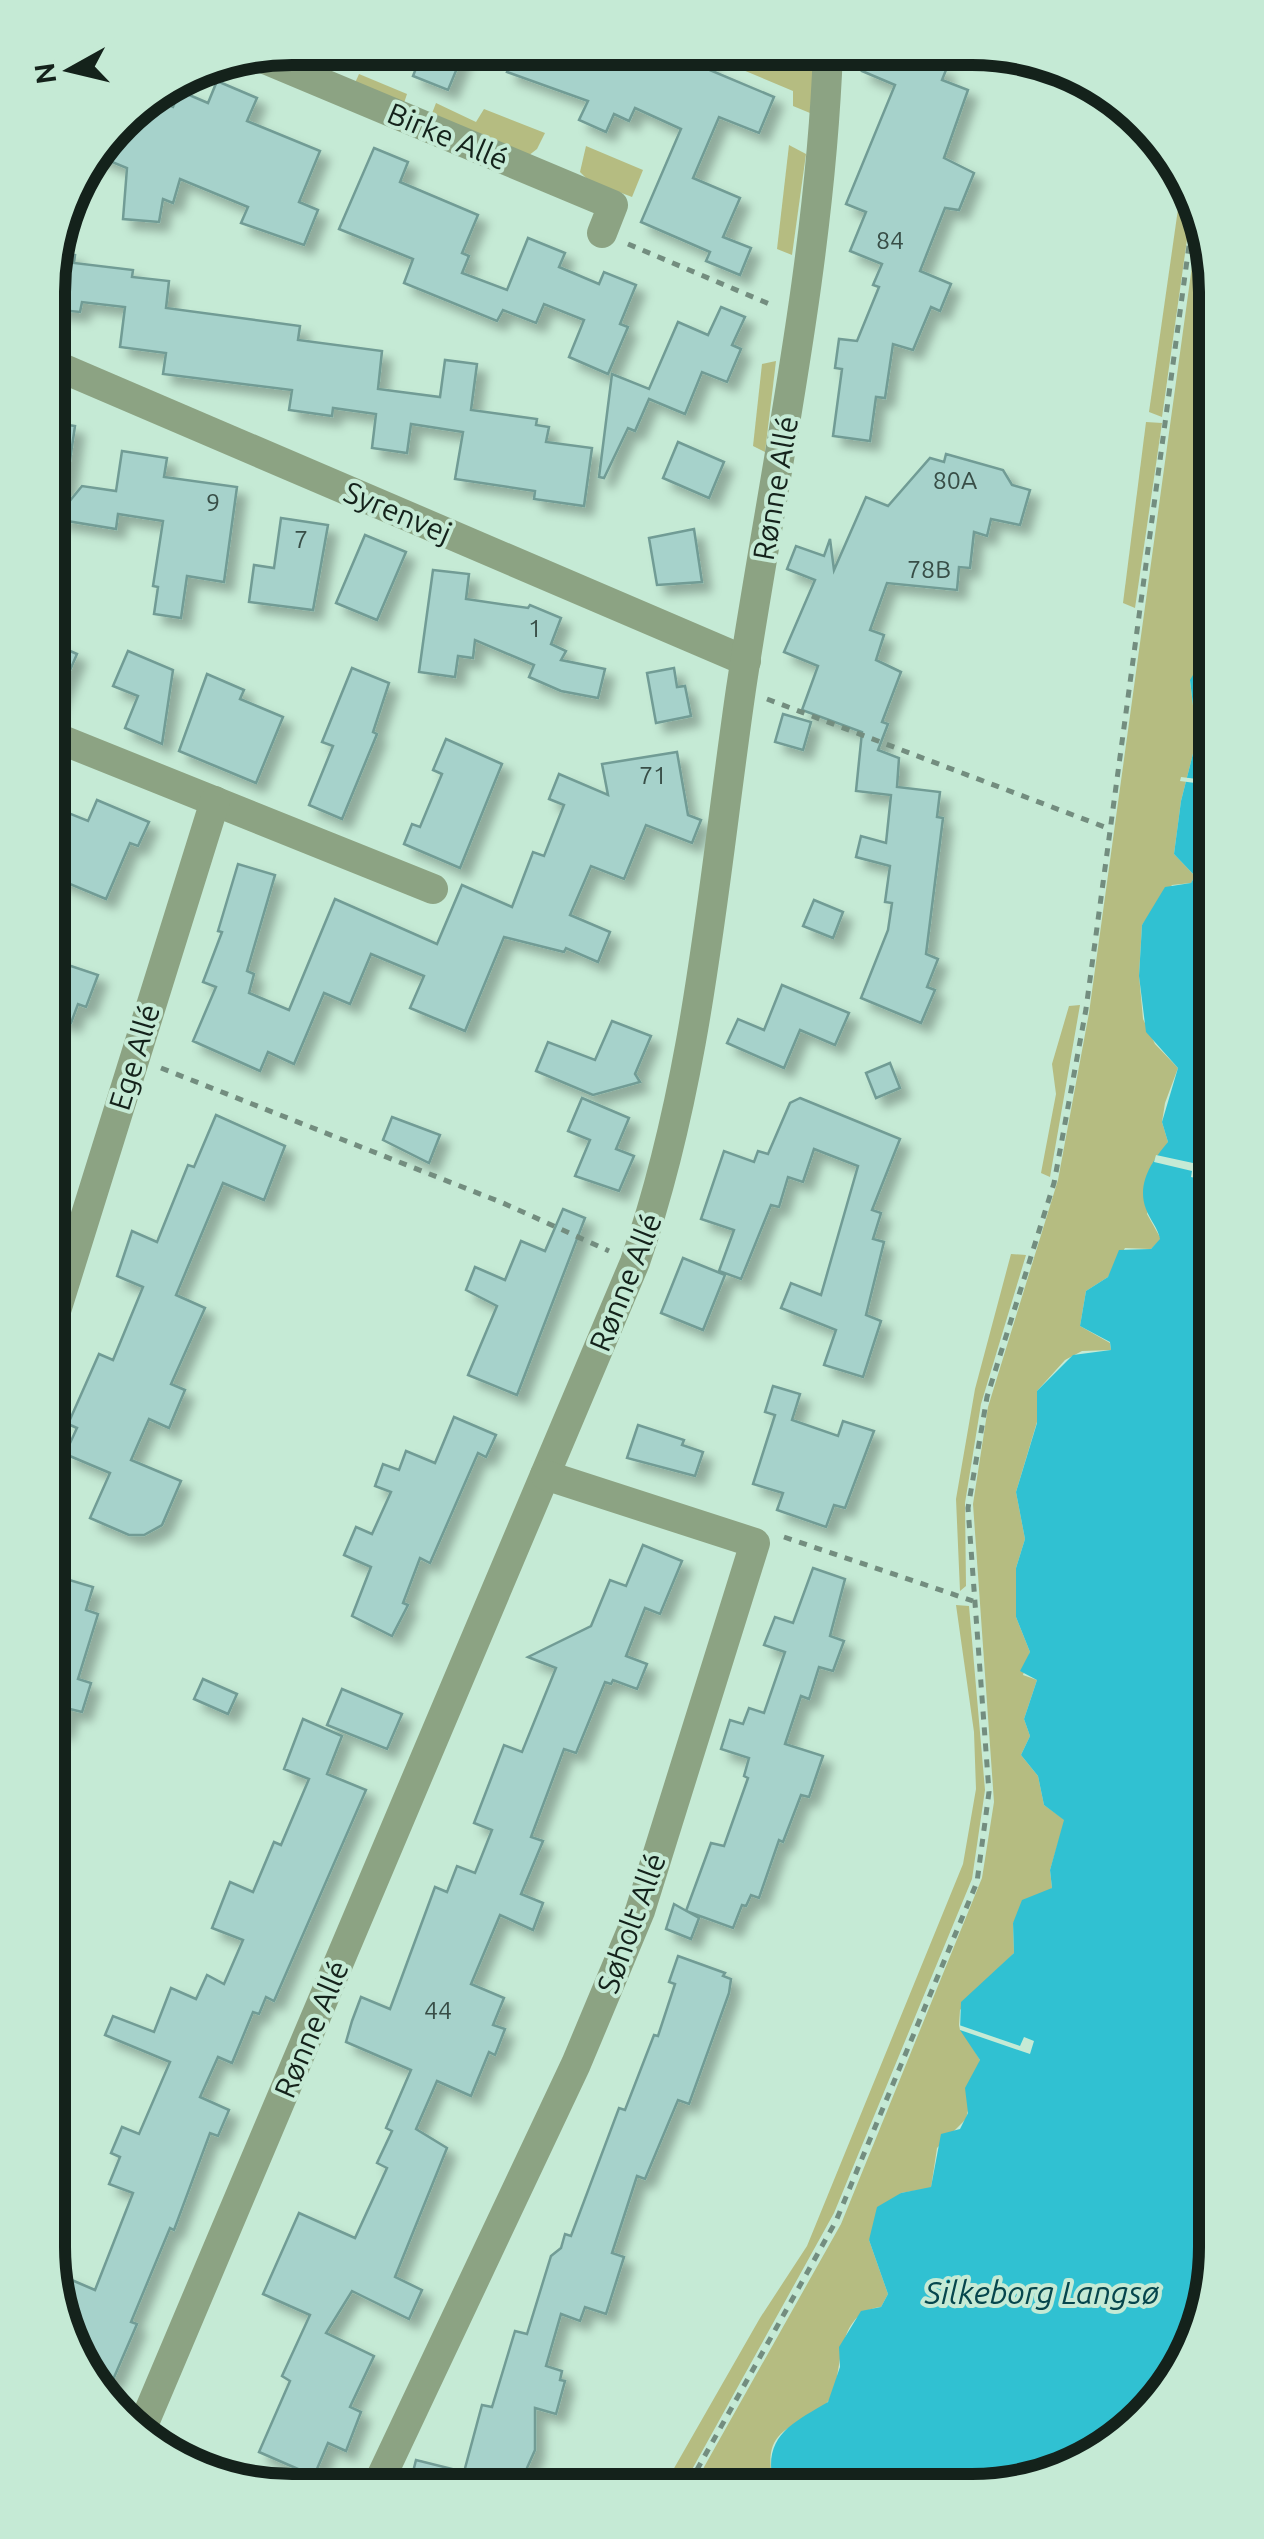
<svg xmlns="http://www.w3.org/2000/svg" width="1264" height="2539" font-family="Ubuntu,sans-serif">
	<defs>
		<filter id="shadow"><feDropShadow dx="9" dy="9" stdDeviation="5" flood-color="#0004"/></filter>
	</defs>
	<rect width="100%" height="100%" fill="#c5ead5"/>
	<g fill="#b5bc81">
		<polygon points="695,50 816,51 810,113 793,106 793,91"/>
		<polygon points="359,74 407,94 404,103 355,83"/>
		<polygon points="436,103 476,122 484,109 545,133 537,149 528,156 431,116"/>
		<polygon points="789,145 806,154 792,255 777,249"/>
		<polygon points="586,146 643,170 632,197 588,180 580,172"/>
		<polygon points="1182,181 1193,197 1162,417 1149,412"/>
		<path d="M1200,208L1204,214L1206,629L1196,642L1199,669L1190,681L1197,738L1181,801L1174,854L1195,876L1191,883L1172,885L1142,925L1139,975L1143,1019L1155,1044L1178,1068L1165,1103L1162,1122L1168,1142L1147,1214L1161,1239L1151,1249L1125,1248L1108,1277L1086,1291L1080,1326L1110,1343L1111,1350L1082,1351L1065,1360L1037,1391V1422L1016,1492L1025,1539L1016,1568V1617L1030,1652L1023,1675L1037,1680L1024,1719L1030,1736L1021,1755L1038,1776L1044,1805L1065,1820L1050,1870L1052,1888L1013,1923L1014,1953L960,2010L959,2025L980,2060L966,2119L937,2148L931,2188L901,2193L869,2240L888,2294L881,2307C837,2312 843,2363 833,2395C808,2432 759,2417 773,2482L695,2483L841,2224L982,1878L994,1802L973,1504L988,1407L1058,1180L1089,1013Z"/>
		<polygon points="776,361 765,452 753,446 762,364"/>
		<polygon points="1146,422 1162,423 1135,608 1123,603"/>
		<polygon points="1080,1005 1050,1177 1041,1173 1056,1094 1052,1064 1069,1006"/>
		<polygon points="1011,1254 1026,1255 981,1404 965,1503 966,1586 960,1591 956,1499 975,1389"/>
		<polygon points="956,1605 969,1606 985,1790 972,1879 834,2213 684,2484 665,2484 760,2318 807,2246 963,1864 976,1789 974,1732"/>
	</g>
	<path fill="#30c1d2" d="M1206,629L1216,2264L1166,2396L1050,2479L773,2482C763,2435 793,2423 828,2402L840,2367L839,2347L861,2311L881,2307L888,2294L869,2240L877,2207L901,2193L931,2187L941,2134L960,2129L968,2113L965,2088L980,2060L960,2030L961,2002L1014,1953L1013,1923L1022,1900L1052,1888L1050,1870L1064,1820L1044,1805L1038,1776L1021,1755L1030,1736L1024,1719L1037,1680L1020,1671L1030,1652L1016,1617V1568L1025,1539L1016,1492L1037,1423V1391L1073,1355L1111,1350L1110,1342L1080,1326L1086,1291L1108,1277L1119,1250L1151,1249L1160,1239C1158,1228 1150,1220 1146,1209C1136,1183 1153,1160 1168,1142L1162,1122L1178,1068L1146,1032L1139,976L1142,925L1165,887L1191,883L1195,876L1174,854L1181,801L1197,738L1190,680L1199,665L1194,652Z"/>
	<g fill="#c5ead5">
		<polygon points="1199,766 1207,768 1204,801 1193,799 1195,783 1180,781 1181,777 1197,779"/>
		<polygon points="1156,1155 1193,1163 1195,1158 1204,1160 1200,1179 1191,1177 1192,1171 1154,1162"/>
		<polygon points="959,2025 1020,2046 1024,2037 1034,2041 1030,2054 960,2030"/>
	</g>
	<g fill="#a6d2cb" stroke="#719c95" stroke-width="2.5" filter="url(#shadow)">
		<polygon points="424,48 465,49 448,90 413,76"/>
		<polygon points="517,49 690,50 709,58 705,68 774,97 759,133 719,117 693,178 740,198 723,237 751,248 740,275 706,261 710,252 641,222 681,129 635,108 629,121 614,114 606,132 579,120 588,101 507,72"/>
		<polygon points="871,51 916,51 915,57 946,70 942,80 968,90 944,158 974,173 959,210 945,208 920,271 951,284 940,311 931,307 913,350 893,344 885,398 876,397 870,441 833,436 842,369 835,368 839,339 857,341 879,287 873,285 882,264 850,251 866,212 846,204 895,85 862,71"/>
		<polygon points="217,81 257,98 247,121 320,151 299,202 318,210 304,245 241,223 248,207 180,179 173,203 163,199 159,222 123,219 127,168 95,155 130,108 148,97 173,107 180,91 208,103"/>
		<polygon points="374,148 408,162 400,182 478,215 462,253 469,256 462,273 507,290 528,238 565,253 559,267 599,284 604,272 636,285 620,324 628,327 608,374 569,357 584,320 544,304 536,323 503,310 497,321 404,283 413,259 339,229"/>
		<polygon points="52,252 75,255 74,263 133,270 132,277 169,281 166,308 300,326 298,340 382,351 378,389 440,397 445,360 477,364 471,410 537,419 536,425 549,427 546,442 592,448 584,506 534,499 535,491 455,479 463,432 411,424 407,453 372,448 376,414 333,408 332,416 289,410 292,390 163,374 166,353 120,347 125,307 82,302 80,312 50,309"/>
		<polygon points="721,307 745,317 732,345 741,349 727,382 702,372 685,414 649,399 635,431 628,428 604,478 599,477 612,374 649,389 678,322 708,335"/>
		<polygon points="50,422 75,426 64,501 51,500"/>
		<polygon points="678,442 724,462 709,498 663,478"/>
		<polygon points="122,451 167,458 164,477 237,487 224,582 187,576 181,618 154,614 158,587 153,586 163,521 118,514 116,529 55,519 82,486 116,491"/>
		<polygon points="946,454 1003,470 1012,485 1030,490 1020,525 991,519 987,536 974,532 970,568 959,567 957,590 887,583 870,630 884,635 876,660 901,672 882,722 888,724 878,750 899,758 897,787 940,792 937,817 943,818 926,954 938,959 927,987 935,990 921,1023 861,998 888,930 892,903 885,902 890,866 856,857 861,836 886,843 891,795 856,791 862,732 802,710 818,666 784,652 815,580 787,569 796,546 824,556 830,539 834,570 866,497 888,506 930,458 944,462"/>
		<polygon points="281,518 328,525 313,610 249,602 254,565 274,568"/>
		<polygon points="694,529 702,582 657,585 649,538"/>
		<polygon points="365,535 406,552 377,620 336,603"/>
		<polygon points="433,570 469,574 466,599 528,608 530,605 561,618 551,644 566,651 561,660 605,669 598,698 561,691 529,677 534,665 475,640 473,658 458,656 455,677 419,672"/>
		<polygon points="52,643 77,654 52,712"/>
		<polygon points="128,651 173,670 162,744 125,728 138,696 113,686"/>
		<polygon points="352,668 389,683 373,732 377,734 342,819 309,805 333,746 322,742"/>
		<polygon points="674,668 677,687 685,686 691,716 656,723 647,673"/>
		<polygon points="207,674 244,690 240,699 283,717 256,783 179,751"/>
		<polygon points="783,714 811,722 803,750 775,742"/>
		<polygon points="446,739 502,764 460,868 404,844 412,824 420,827 442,774 433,770"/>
		<polygon points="677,752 688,815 701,820 692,843 646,825 624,879 591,866 570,915 610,932 598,962 566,948 564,952 504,937 465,1031 410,1008 424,976 371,954 350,1004 324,993 294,1064 268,1052 260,1071 193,1041 216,987 203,982 222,932 218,931 238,864 275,875 247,971 254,974 249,993 289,1010 335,899 437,944 462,885 512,907 533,852 544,856 564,805 549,799 559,774 608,795 602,764"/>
		<polygon points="97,800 149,822 138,846 130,843 106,899 53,877 53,842 66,812 88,821"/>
		<polygon points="814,900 843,912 833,938 803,926"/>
		<polygon points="53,960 98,975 86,1007 78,1004 71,1023 53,1017"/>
		<polygon points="782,985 849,1013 835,1045 800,1030 784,1068 727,1043 738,1019 764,1030"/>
		<polygon points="612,1021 651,1036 635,1074 640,1082 593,1095 536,1071 548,1042 595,1060"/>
		<polygon points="890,1063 900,1088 876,1098 866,1073"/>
		<polygon points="582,1098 629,1118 616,1149 634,1156 619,1191 575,1176 590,1140 568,1131"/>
		<polygon points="800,1098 900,1139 872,1210 881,1213 873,1239 884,1242 866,1315 881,1321 863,1377 824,1365 836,1330 781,1308 791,1283 821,1295 858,1166 814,1149 803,1182 788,1177 779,1207 771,1205 741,1279 719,1271 734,1230 701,1219 724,1151 754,1162 758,1151 768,1154 790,1103"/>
		<polygon points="216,1115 285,1146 264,1200 223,1183 176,1295 205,1308 171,1384 185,1390 169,1428 149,1419 131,1460 181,1481 162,1525 144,1535 129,1535 90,1518 110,1473 65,1454 77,1428 68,1424 99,1354 113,1360 143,1287 117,1276 132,1231 157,1242 188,1165 194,1167"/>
		<polygon points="392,1117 440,1135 429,1163 383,1140"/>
		<polygon points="563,1209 585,1218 517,1395 468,1375 497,1306 466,1290 475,1267 505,1280 521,1241 545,1251"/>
		<polygon points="683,1258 725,1275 703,1330 661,1313"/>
		<polygon points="773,1386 800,1394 792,1420 838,1436 843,1421 874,1431 845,1508 834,1505 826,1527 777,1510 783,1493 753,1484 775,1415 765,1412"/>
		<polygon points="454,1417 496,1435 486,1457 478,1453 430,1563 420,1558 403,1603 408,1605 392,1636 352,1616 371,1567 344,1555 356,1527 372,1534 391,1492 375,1486 383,1464 399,1470 406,1451 435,1463"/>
		<polygon points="638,1425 684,1440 682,1445 703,1452 695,1476 627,1458"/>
		<polygon points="643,1545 682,1561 660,1614 645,1608 626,1656 647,1664 637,1689 613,1680 611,1684 605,1682 576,1753 564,1749 531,1837 543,1841 521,1894 543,1903 533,1930 500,1915 471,1984 504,1998 493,2025 505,2029 495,2055 489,2052 471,2096 437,2081 416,2129 447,2148 395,2277 422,2290 409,2319 352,2291 326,2333 374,2356 350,2407 361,2412 346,2451 328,2443 314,2476 259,2452 290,2381 282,2376 310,2315 263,2294 299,2213 355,2238 387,2168 377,2163 392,2131 386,2128 411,2070 346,2042 352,2021 361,1997 390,2009 435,1887 447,1892 457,1866 475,1873 492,1830 474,1823 504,1745 522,1752 556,1668 528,1657 591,1626 610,1580 626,1586"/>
		<polygon points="813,1568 845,1579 830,1636 844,1641 833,1671 819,1667 809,1699 801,1696 785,1744 823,1756 809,1797 801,1795 783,1842 779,1840 759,1898 751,1895 746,1906 742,1905 733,1928 686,1911 711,1843 724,1846 748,1778 744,1776 749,1758 721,1749 730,1720 743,1724 749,1708 764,1713 785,1652 764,1645 775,1617 793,1623"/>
		<polygon points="56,1576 93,1587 86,1610 98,1614 78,1679 91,1683 82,1712 70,1709 63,1731 57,1730"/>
		<polygon points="203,1679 237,1694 228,1714 194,1699"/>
		<polygon points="342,1689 402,1714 387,1749 327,1725"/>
		<polygon points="303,1719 342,1736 327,1774 366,1790 274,2001 266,1997 259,2014 253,2012 232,2063 218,2057 200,2097 229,2110 218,2136 210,2133 174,2230 170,2228 131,2322 137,2324 112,2382 93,2373 60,2325 60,2275 95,2290 133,2193 109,2184 120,2157 111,2153 122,2127 139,2134 170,2062 105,2035 113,2016 154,2032 171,1988 196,1999 207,1975 224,1984 243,1940 212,1928 230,1882 253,1892 274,1842 281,1845 309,1779 284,1769"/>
		<polygon points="674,1904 699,1918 691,1939 666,1929"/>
		<polygon points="678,1956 725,1973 723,1976 731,1979 729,1993 689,2104 678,2100 645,2179 637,2176 612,2253 624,2257 606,2314 585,2307 580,2321 561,2314 546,2366 562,2371 560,2380 565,2381 556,2414 535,2408 535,2450 519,2486 410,2484 416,2460 464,2472 482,2405 492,2407 515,2331 527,2334 551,2256 561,2248 565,2234 571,2236 619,2108 625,2110 654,2035 658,2036 675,1984 669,1982"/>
	</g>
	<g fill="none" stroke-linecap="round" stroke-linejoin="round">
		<g stroke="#738d7f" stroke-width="5" stroke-dasharray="8 8" stroke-linecap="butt">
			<polyline points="628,244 774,306"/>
			<polyline points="767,699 1110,829"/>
			<polyline points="161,1068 503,1203 609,1251"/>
			<polyline points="784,1537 973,1601"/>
			<polyline points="689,2484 836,2221 977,1882 989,1792 968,1508 987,1397 1054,1183 1086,1009 1195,201"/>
		</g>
		<polyline stroke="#8ca383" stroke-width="18" points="134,2430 265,2489"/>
		<g stroke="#8ca383" stroke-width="30">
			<polyline points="255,55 613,205 602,233"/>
			<polyline points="50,363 746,661"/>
			<polyline points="52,736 433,889"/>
			<polyline points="55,1314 215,801"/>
			<path d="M139,2435L635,1262C699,1078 713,881 741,689C773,477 820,266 828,51"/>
			<polyline points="376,2488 576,2064 640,1911 755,1543 545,1475"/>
		</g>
	</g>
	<g text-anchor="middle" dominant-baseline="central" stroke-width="8" stroke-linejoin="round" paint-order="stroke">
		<g font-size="25" fill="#384e47">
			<text x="890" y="240">84</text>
			<text x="955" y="480">80A</text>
			<text x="213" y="502">9</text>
			<text x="301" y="539">7</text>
			<text x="929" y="569">78B</text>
			<text x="535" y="628">1</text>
			<text x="653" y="775">71</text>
			<text x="438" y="2010">44</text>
		</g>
		<g font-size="30" fill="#14221b" stroke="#c5ead5">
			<text transform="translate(448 136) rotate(23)">Birke Allé</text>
			<text transform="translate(775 488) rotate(-80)">Rønne Allé</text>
			<text transform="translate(398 512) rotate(23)">Syrenvej</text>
			<text transform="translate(134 1057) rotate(-73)">Ege Allé</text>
			<text transform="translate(625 1282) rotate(-68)">Rønne Allé</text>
			<text transform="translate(631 1923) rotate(-70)">Søholt Allé</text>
			<text transform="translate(311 2029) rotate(-67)">Rønne Allé</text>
		</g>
		<g font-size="32" font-style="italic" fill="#06464d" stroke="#c5ead5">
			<text x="1042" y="2292">Silkeborg Langsø</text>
		</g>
	</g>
	<path d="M0 0H1264V2539H0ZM292 65H972A227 227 0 0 1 1199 292V2247A227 227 0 0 1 972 2474H292A227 227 0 0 1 65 2247V292A227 227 0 0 1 292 65Z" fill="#c5ead5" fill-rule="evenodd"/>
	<path fill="none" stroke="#14221b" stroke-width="12" d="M292 65H972A227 227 0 0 1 1199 292V2247A227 227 0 0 1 972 2474H292A227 227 0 0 1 65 2247V292A227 227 0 0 1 292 65Z"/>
	<g transform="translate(70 70) rotate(262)" stroke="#c5ead5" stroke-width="8" paint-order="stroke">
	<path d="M0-8L18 38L0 25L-18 38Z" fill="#14221b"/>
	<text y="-15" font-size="28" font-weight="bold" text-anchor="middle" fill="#14221b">N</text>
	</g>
</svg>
